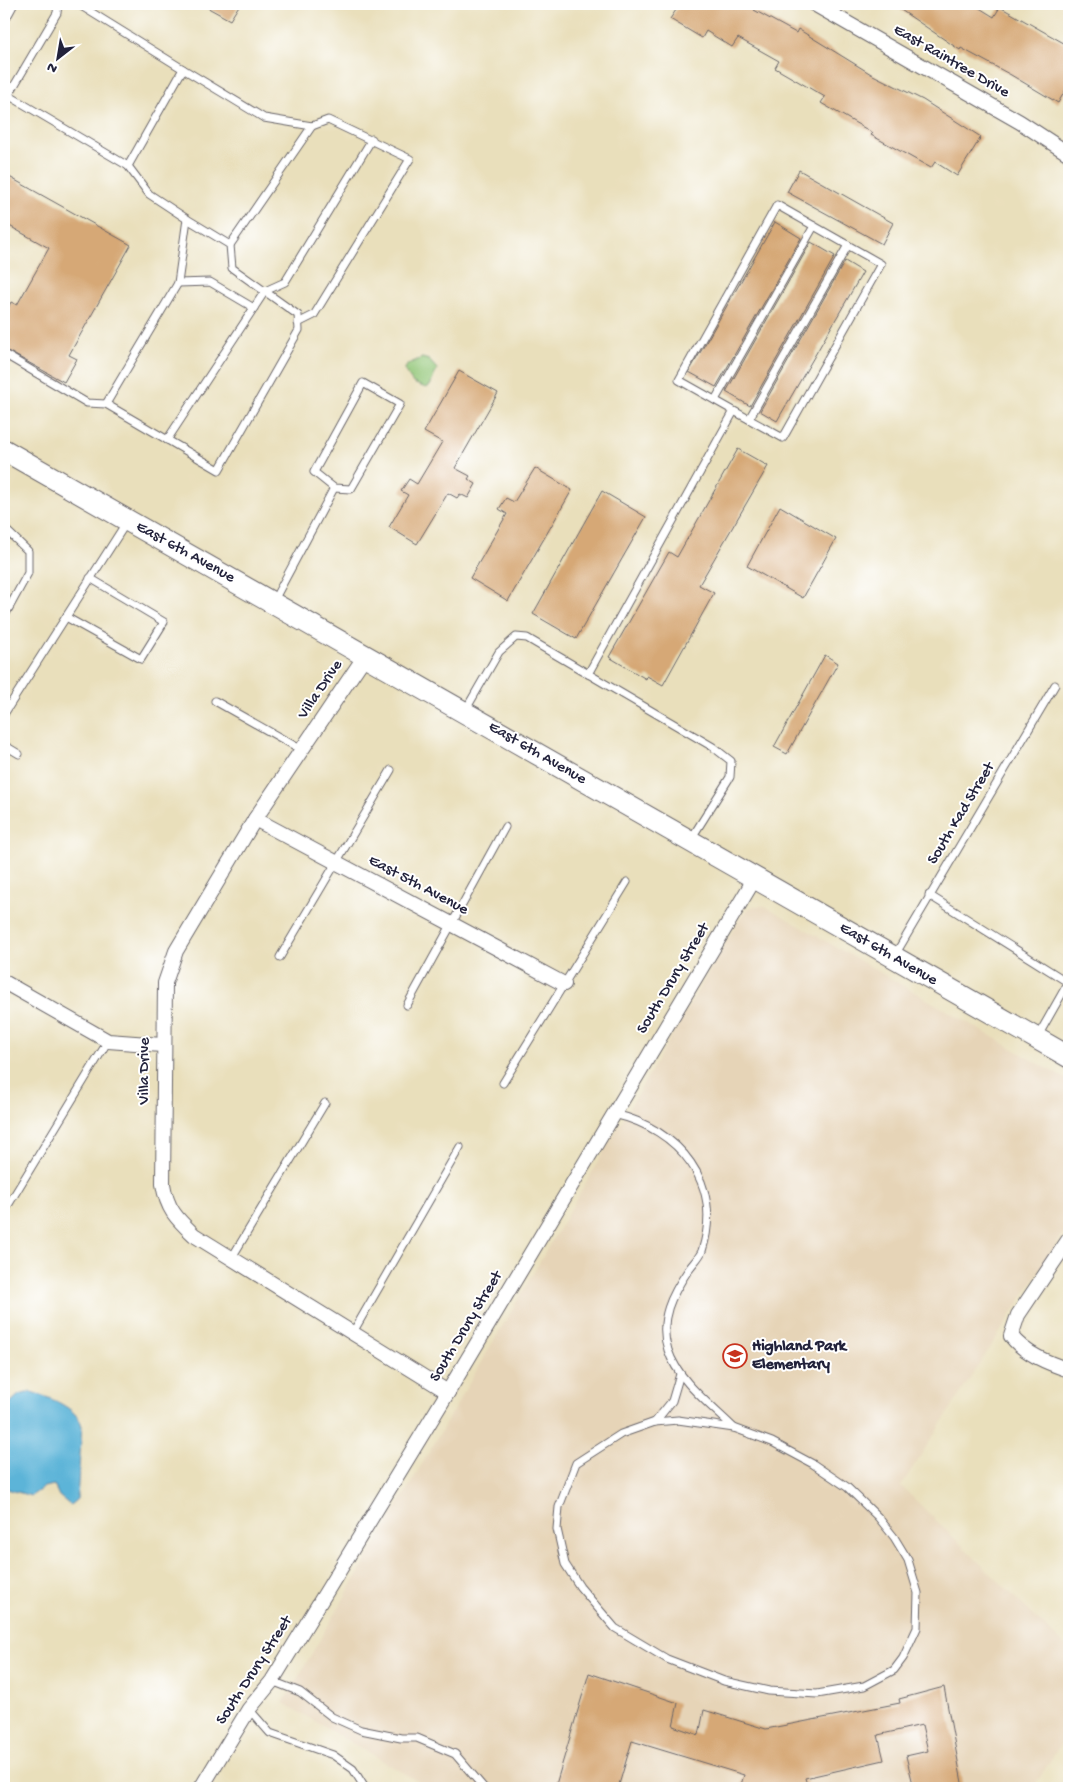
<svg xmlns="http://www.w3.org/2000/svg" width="1073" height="1792" font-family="'Gochi Hand',sans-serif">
	<rect width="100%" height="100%" fill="#fff"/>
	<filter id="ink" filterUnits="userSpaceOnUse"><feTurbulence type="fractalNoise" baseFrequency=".02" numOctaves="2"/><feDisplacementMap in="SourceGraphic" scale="10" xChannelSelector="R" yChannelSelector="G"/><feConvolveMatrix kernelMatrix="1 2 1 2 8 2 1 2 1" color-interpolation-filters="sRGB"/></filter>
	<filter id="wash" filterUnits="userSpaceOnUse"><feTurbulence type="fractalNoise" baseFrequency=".0096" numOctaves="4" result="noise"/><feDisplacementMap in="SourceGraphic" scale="20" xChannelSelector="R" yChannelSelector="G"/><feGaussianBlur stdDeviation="1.12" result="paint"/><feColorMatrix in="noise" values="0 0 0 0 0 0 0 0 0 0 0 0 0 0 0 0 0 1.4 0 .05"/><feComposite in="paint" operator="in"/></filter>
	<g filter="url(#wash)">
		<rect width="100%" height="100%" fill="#e9dfbb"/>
		<polygon fill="#e6d4b7" points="754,906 765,906 1069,1081 1069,1225 901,1486 1069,1650 1069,1731 1033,1788 429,1788 283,1703 737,923 747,910"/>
		<polygon fill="#92c677" stroke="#5a7459" points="422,358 429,360 437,369 430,386 426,388 413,383 404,370 408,364"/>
		<path fill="#5bb4d8" stroke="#3e6b8a" d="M31,1392C48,1397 77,1407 82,1426L77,1499L70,1505L59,1496L54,1485L44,1487L31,1496L4,1488V1408L19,1395Z"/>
		<g id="blocks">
			<g fill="#d6a876">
				<polygon points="201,4 240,4 230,20"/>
				<polygon points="680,4 748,4 756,8 754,10 796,33 798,29 871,74 923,100 981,137 957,176 935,162 931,168 871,135 873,133 821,103 825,97 775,68 779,61 738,38 732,47 706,31 702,38 670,19"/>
				<polygon points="892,4 973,4 994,17 1000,7 1069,46 1069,84 1058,103 1011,75 961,48 960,50"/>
				<polygon points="799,170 893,223 882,244 787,192"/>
				<polygon points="4,174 131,245 69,355 77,359 64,382 4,349 4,316 11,302 17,305 49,248 4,223"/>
				<polygon points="775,222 801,238 716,387 689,372"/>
				<polygon points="811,242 835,256 750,406 726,392"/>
				<polygon points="845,261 863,272 777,421 760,411"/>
				<polygon points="459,371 498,393 455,468 470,476 468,479 476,484 468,498 460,494 457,498 448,493 417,544 389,527 408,495 401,491 409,479 417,484 442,442 424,432"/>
				<polygon points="738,449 768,466 699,585 714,593 663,685 647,676 646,679 609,657 669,552 677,557"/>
				<polygon points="535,468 572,490 508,601 470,578 507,514 499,509 506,498 514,502"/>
				<polygon points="602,491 646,517 576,639 533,614"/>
				<polygon points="780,506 836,539 803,598 747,566"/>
				<polygon points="825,655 838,663 787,754 774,747"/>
				<polygon points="589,1673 678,1703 673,1726 699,1735 704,1710 766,1729 900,1703 899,1699 944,1687 963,1788 914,1788 906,1756 928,1751 922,1725 878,1735 884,1760 805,1778 808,1788 740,1788 744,1775 632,1741 618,1788 555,1788"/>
			</g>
		</g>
	</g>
	<g filter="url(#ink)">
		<use href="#blocks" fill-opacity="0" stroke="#686468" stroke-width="1"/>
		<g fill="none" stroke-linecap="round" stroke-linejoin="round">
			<g stroke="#686468" stroke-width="9">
				<g id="lane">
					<polyline points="78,4 183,69 128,166"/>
					<polyline points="183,69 264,118 312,126"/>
					<polyline points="8,95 128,166 149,194 187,219 178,283 106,404"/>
					<polyline points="4,103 57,13 58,4"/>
					<polyline points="1063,149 1069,139"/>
					<polyline points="230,245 312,126 328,120 410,159 314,315 298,323"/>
					<polyline points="178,283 210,282 254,308"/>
					<polyline points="4,354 87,403 106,404 219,470 299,330 298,315 232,268 230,245 187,219"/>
					<polygon points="363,383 400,404 351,489 334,488 314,472"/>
					<polyline points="715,400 814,226"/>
					<polyline points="749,419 848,245"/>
					<polyline points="167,440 265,291 285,282 372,139"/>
					<polyline points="4,528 28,551 28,573 4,617"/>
					<polyline points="274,600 334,488"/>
					<polyline points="66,617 141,659 164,622 90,578"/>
					<polyline points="588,674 734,411 783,438 881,264 777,205 679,380 734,411"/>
					<polyline points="215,701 302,750"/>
					<polyline points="465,711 499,652 516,637 527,638 713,747 731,761 730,777 691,839"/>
					<polyline points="4,714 126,523"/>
					<polyline points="4,745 19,754"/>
					<polyline points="929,895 1069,983"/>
					<polyline points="895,955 1055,685"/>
					<polyline points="280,957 391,770"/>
					<polyline points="407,1005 505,827"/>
					<polyline points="1038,1036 1068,983"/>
					<polyline points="503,1083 627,882"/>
					<path d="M614,1114C679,1129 724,1183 702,1251C699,1258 693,1263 689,1269C672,1294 658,1320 668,1350C678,1381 711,1405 734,1428"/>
					<polyline points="4,1212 108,1041"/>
					<polyline points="231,1259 325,1103"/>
					<polyline points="352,1334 460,1147"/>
					<polygon points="678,1420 734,1428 772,1442 813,1464 847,1487 878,1517 894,1537 908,1560 918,1593 917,1628 903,1658 894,1670 864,1686 817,1694 769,1691 724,1681 667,1659 615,1628 580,1587 565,1564 557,1529 559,1507 576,1463 621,1434 655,1422"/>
					<polyline points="655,1422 672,1401 680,1374"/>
					<polyline points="272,1681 300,1692 332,1717 361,1730 401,1738 417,1738 455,1754 484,1788"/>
					<polyline points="249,1709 270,1733 333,1755 353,1769 365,1788"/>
				</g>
			</g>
			<g stroke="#686468" stroke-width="16">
				<g id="street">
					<polyline points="814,4 1020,122 1069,154"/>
					<polyline points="4,15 10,4"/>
					<path d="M365,656L255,819L176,951L165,983L163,1184C167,1209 176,1218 194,1235L448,1392"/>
					<polyline points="255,819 564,984"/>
					<polyline points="4,982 108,1041 162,1045"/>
					<path d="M1069,1239L1018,1315L1011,1336C1025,1354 1048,1363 1069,1370"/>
					<polyline points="201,1788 249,1709 272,1681 448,1392 755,878"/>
				</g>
			</g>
			<g stroke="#686468" stroke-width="23">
				<polyline id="primary" points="4,450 1069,1057"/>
			</g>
			<use href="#lane" stroke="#fff" stroke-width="7"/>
			<use href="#street" stroke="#fff" stroke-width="14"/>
			<use href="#primary" stroke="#fff" stroke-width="21"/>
		</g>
	</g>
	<defs>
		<g id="school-ring" transform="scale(1.25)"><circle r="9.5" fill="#fff" stroke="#c8321e" stroke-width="1.5"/><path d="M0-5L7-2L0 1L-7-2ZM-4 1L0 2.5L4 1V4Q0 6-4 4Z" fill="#c8321e"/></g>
	</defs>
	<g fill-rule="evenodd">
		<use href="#school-ring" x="735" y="1356"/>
	</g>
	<g text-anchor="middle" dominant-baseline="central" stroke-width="4" stroke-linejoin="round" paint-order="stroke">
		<g font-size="16" fill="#22223b" stroke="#fff">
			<text transform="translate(951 62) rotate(30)">East Raintree Drive</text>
			<text transform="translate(185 553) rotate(29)">East 6th Avenue</text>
			<text transform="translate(321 690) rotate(-56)">Villa Drive</text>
			<text transform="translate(537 754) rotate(30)">East 6th Avenue</text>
			<text transform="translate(962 814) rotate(-59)">South Kad Street</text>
			<text transform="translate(418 886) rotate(28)">East 5th Avenue</text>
			<text transform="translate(888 955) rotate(30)">East 6th Avenue</text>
			<text transform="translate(674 979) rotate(-59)">South Drury Street</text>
			<text transform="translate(145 1071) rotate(-90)">Villa Drive</text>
			<text transform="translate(467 1327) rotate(-59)">South Drury Street</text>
			<text transform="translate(255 1671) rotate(-57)">South Drury Street</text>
		</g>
		<g font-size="16" font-weight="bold" fill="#22223b" stroke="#fff" text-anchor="start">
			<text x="752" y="1347">Highland Park<tspan x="752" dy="18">Elementary</tspan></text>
		</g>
	</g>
	<rect width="1073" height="1792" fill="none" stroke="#fff" stroke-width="20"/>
	<g transform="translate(58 58) rotate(211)" stroke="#ffffff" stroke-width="4" paint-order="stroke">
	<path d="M0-4L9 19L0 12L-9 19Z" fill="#22223b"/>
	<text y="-8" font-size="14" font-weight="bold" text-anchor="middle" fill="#22223b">N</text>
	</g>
</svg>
